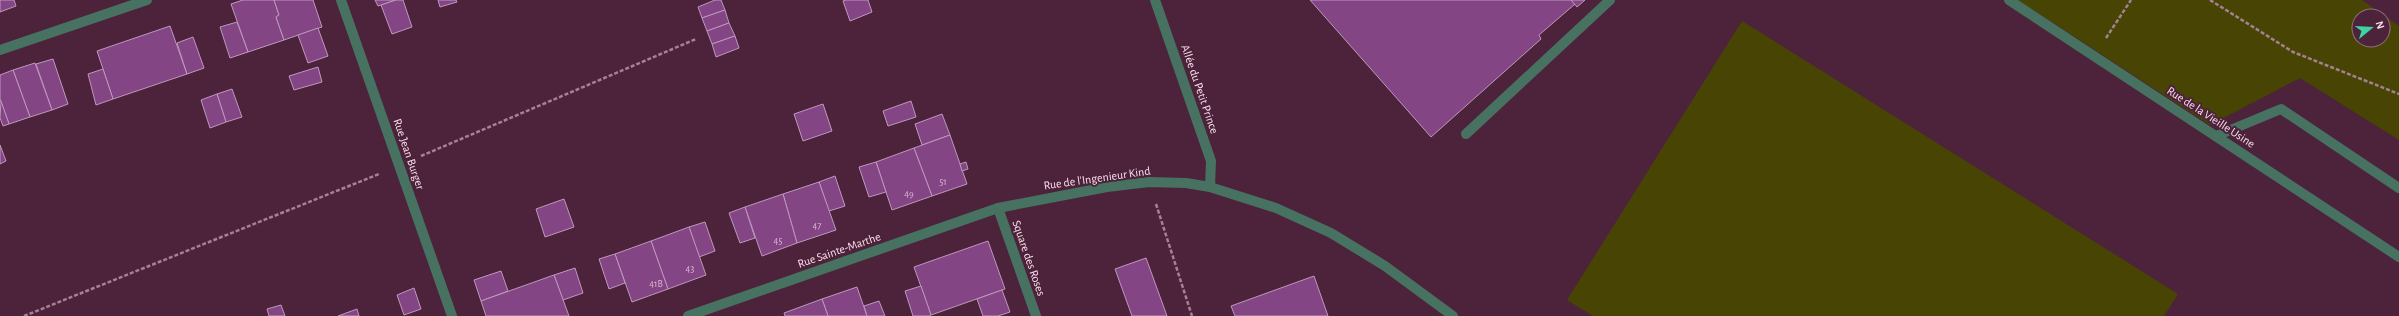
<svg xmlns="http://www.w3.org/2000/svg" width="2399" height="316" font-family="'Alegreya Sans',sans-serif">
	<rect width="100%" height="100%" fill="#4c233a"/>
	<g fill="#484504" fill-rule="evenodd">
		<path d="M2018,0H2362L2399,26V140L2300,78L2210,125ZM2359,16H2383V40H2359Z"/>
		<polygon points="1742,21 2178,294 2164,316 1593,316 1567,300"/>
	</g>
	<g fill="#844585" stroke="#be98be">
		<polygon points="0,0 14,0 16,6 0,12"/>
		<polygon points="243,0 274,0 279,15 276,17 284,40 248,52 231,4"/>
		<polygon points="274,0 313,0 322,27 284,40 276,17 279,15"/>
		<polygon points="375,0 396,0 378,6"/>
		<polygon points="396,0 403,0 412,27 392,34 381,5"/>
		<polygon points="438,0 456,0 457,2 440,7"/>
		<polygon points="715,0 721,0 725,10 702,18 698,7"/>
		<polygon points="846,0 868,0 872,12 850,21 843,1"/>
		<polygon points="1310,0 1571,0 1575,4 1539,35 1541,39 1431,137"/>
		<polygon points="1571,0 1585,0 1577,7"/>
		<polygon points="725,10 729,23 707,31 702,18"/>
		<polygon points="237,22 248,52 230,58 220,27"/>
		<polygon points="729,23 735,36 712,44 707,31"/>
		<polygon points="170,26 187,74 113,99 97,51"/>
		<polygon points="318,28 328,56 308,63 298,35"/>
		<polygon points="735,36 739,48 716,57 712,44"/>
		<polygon points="193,37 204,68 187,74 177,43"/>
		<polygon points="53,59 68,104 52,110 36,64"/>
		<polygon points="35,63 52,110 30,117 13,70"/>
		<polygon points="318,67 322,82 294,90 289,76"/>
		<polygon points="103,69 113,99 96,105 88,74"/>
		<polygon points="13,70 30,117 9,124 0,99 0,75"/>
		<polygon points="232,89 242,117 226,122 217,94"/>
		<polygon points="217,94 226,122 210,128 201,100"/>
		<polygon points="1,101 9,124 3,126 0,118"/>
		<polygon points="911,101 916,117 888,126 883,111"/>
		<polygon points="823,104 832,131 803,141 794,114"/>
		<polygon points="942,114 950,135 922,145 915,124"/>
		<polygon points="950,135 967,184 932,196 914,148"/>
		<polygon points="0,145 6,161 0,164"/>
		<polygon points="914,148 932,196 892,210 876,162"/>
		<polygon points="876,162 886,192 869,197 859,167"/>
		<polygon points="966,162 968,169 962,171 960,164"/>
		<polygon points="835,176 845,206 829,211 819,182"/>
		<polygon points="819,182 836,230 797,243 783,194"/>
		<polygon points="783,194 797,243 762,256 745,207"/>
		<polygon points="564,199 574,227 545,237 536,209"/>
		<polygon points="745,207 755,238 740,243 729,213"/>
		<polygon points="705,222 715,251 699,257 689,227"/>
		<polygon points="689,227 706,275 668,289 651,241"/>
		<polygon points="651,241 668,289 632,302 615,254"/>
		<polygon points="988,241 1005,289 931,315 914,267"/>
		<polygon points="615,254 625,283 609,289 599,259"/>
		<polygon points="1146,258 1167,316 1132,316 1115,269"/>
		<polygon points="575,268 583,293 563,300 554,275"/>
		<polygon points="501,271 508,291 481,301 474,280"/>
		<polygon points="554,275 569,316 486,316 481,301"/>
		<polygon points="1314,276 1328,316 1235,316 1231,306"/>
		<polygon points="921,286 931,315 929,316 913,316 905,291"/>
		<polygon points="857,287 867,316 828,316 822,299"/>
		<polygon points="414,288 421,309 404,315 397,295"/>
		<polygon points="1002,290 1010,312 998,316 983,316 977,299"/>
		<polygon points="822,299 828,316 785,316 784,313"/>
		<polygon points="879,301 885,316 867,316 864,306"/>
		<polygon points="281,305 285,316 269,316 267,309"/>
		<polygon points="357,309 359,316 338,316"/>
	</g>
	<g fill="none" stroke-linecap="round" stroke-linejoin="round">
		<g stroke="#a48294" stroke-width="2.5" stroke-dasharray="4 2" stroke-linecap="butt">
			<polyline points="2210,0 2293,52 2399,94"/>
			<polyline points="2106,38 2131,0"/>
			<polyline points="421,156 696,39"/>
			<polyline points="1156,204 1192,316"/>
			<polyline points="24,316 379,174"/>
		</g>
		<g stroke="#477160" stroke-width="10">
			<polyline points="341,0 452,316"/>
			<polyline points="1155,0 1211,161 1210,187"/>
			<polyline points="2009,0 2399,257"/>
			<polyline points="0,50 147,0"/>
			<polyline points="1466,134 1610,0"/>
			<polyline points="2216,136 2281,109 2399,188"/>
			<polyline points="998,208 1036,316"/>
			<polyline points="688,316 998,208 1107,187 1149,182 1186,183 1210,187 1276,208 1331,233 1385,266 1453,316"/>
		</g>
	</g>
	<g text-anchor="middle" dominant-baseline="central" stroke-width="4" stroke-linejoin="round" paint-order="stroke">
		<g font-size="10" fill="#dcb8d2">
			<text x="943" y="182">51</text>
			<text x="909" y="194">49</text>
			<text x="817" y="226">47</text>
			<text x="778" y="241">45</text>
			<text x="690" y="269">43</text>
			<text x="656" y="284">41B</text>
		</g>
		<g font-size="12" fill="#fadeec" stroke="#4c233a">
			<text transform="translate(1200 89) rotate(71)">Allée du Petit Prince</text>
			<text transform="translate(2211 117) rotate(33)">Rue de la Vieille Usine</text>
			<text transform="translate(409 154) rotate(71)">Rue Jean Burger</text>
			<text transform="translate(1097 178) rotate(-8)">Rue de l'Ingenieur Kind</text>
			<text transform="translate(839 250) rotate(-19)">Rue Sainte-Marthe</text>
			<text transform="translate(1029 258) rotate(71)">Square des Roses</text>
		</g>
	</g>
	<g transform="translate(2371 28) rotate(72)"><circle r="19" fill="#4c233a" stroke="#926e81"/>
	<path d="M0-3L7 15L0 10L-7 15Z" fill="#3cd4a3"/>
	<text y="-6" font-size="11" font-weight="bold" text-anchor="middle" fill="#fadeec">N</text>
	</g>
</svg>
